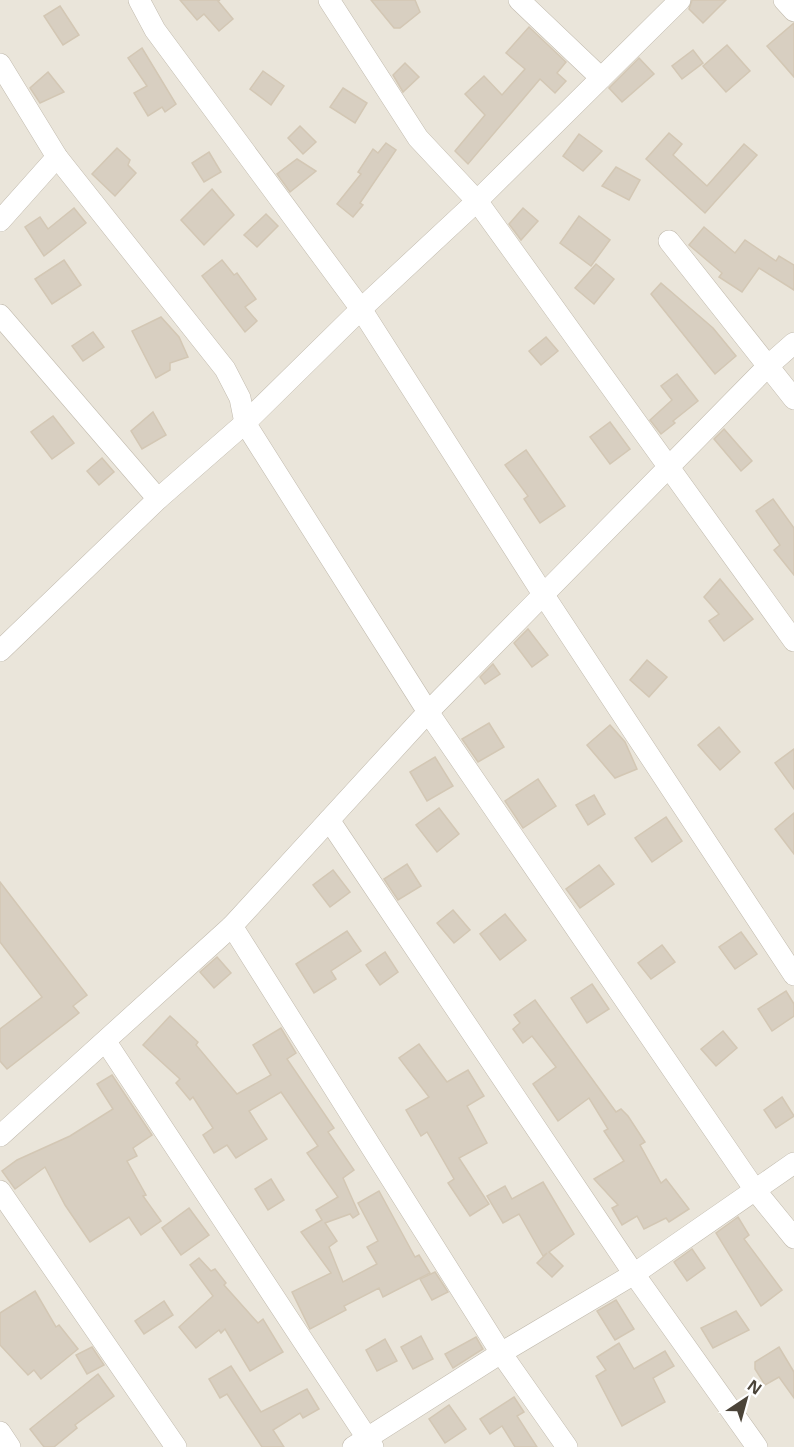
<svg xmlns="http://www.w3.org/2000/svg" width="794" height="1447" font-family="'Open Sans',sans-serif">
	<rect width="100%" height="100%" fill="#f6f3ec"/>
	<rect fill="#eae5da" x="0" y="0" width="794" height="1447"/>
	<g fill="#d8cfc1" stroke="#d3c7b4" stroke-width="1.5">
		<polygon points="180,0 220,0 218,1 233,19 219,31 204,14 197,20"/>
		<polygon points="371,0 415,0 420,12 400,28 394,28"/>
		<polygon points="692,0 726,0 703,23 689,9"/>
		<polygon points="60,6 79,35 63,45 44,16"/>
		<polygon points="794,23 794,77 767,46"/>
		<polygon points="529,27 566,62 557,73 566,81 555,93 540,79 468,164 455,151 485,115 465,94 484,76 502,95 525,69 506,53"/>
		<polygon points="727,45 750,71 726,92 703,66"/>
		<polygon points="142,48 176,104 165,112 162,107 148,116 134,93 147,86 128,58"/>
		<polygon points="693,50 703,63 682,79 672,66"/>
		<polygon points="639,58 654,74 622,102 609,88"/>
		<polygon points="405,63 419,77 403,92 393,75"/>
		<polygon points="263,71 284,86 271,105 250,89"/>
		<polygon points="48,72 64,92 40,103 30,88"/>
		<polygon points="343,88 367,103 355,123 330,107"/>
		<polygon points="300,126 316,142 303,154 288,138"/>
		<polygon points="669,133 682,144 673,155 707,186 744,144 757,155 705,213 646,159"/>
		<polygon points="579,134 602,151 583,171 563,156"/>
		<polygon points="386,143 396,150 360,203 363,205 353,217 337,204 361,174 358,172 373,149 378,153"/>
		<polygon points="117,148 130,160 128,165 136,173 115,196 92,174"/>
		<polygon points="209,152 221,172 204,182 192,163"/>
		<polygon points="297,159 316,171 290,192 277,174"/>
		<polygon points="616,167 640,180 629,200 602,186"/>
		<polygon points="212,189 234,215 204,245 181,220"/>
		<polygon points="74,208 86,223 44,256 25,227 40,217 48,229"/>
		<polygon points="523,208 538,221 521,240 509,224"/>
		<polygon points="266,214 278,226 257,247 244,235"/>
		<polygon points="579,216 610,240 591,266 560,243"/>
		<polygon points="704,227 735,253 745,240 776,261 779,256 794,265 794,290 759,268 742,292 719,277 722,273 689,245"/>
		<polygon points="64,260 81,285 52,304 35,279"/>
		<polygon points="222,260 234,275 237,273 256,299 245,307 257,321 245,332 202,276"/>
		<polygon points="596,264 614,279 594,304 575,288"/>
		<polygon points="661,283 713,328 736,356 715,374 651,294"/>
		<polygon points="161,317 179,337 188,357 170,363 170,370 156,378 132,331"/>
		<polygon points="93,332 104,347 83,361 72,346"/>
		<polygon points="546,337 558,351 541,365 529,351"/>
		<polygon points="677,374 698,401 673,421 675,423 661,434 650,420 672,400 661,386"/>
		<polygon points="153,412 166,435 142,449 131,431"/>
		<polygon points="53,416 74,443 52,459 31,432"/>
		<polygon points="610,422 630,449 610,464 590,437"/>
		<polygon points="724,429 752,461 741,471 714,439"/>
		<polygon points="526,450 565,506 540,523 524,499 528,496 505,465"/>
		<polygon points="102,458 114,472 99,485 87,471"/>
		<polygon points="773,499 794,528 794,575 774,550 780,545 756,511"/>
		<polygon points="720,579 753,619 724,641 709,621 719,614 704,597"/>
		<polygon points="528,629 548,655 532,667 514,643"/>
		<polygon points="647,660 667,677 649,697 630,680"/>
		<polygon points="493,664 500,674 485,684 480,677"/>
		<polygon points="489,723 504,747 478,762 462,739"/>
		<polygon points="610,725 625,742 637,769 615,778 587,745"/>
		<polygon points="719,727 740,752 720,770 698,745"/>
		<polygon points="794,749 794,789 775,763"/>
		<polygon points="435,757 453,786 427,801 410,772"/>
		<polygon points="538,779 556,806 523,828 505,801"/>
		<polygon points="594,795 605,814 588,825 576,805"/>
		<polygon points="439,808 459,834 437,852 416,825"/>
		<polygon points="794,813 794,854 775,829"/>
		<polygon points="666,817 682,841 652,862 635,838"/>
		<polygon points="407,864 421,886 398,900 384,879"/>
		<polygon points="599,865 614,884 580,908 566,889"/>
		<polygon points="333,870 350,892 330,907 313,885"/>
		<polygon points="0,882 87,995 73,1006 79,1013 7,1069 0,1061 0,1029 42,997 0,942"/>
		<polygon points="453,910 470,930 454,943 437,923"/>
		<polygon points="505,914 526,940 500,960 480,934"/>
		<polygon points="347,931 361,951 331,971 336,979 314,993 296,964"/>
		<polygon points="741,932 757,954 735,969 719,947"/>
		<polygon points="662,945 675,962 651,979 638,963"/>
		<polygon points="385,952 398,972 380,985 366,965"/>
		<polygon points="217,957 231,973 214,988 200,972"/>
		<polygon points="592,984 609,1009 587,1023 571,998"/>
		<polygon points="786,991 794,1004 794,1016 772,1031 758,1009"/>
		<polygon points="535,1000 616,1112 621,1109 628,1116 645,1142 640,1145 661,1183 666,1179 689,1209 669,1222 666,1218 644,1229 637,1216 622,1225 612,1208 618,1205 594,1179 624,1161 604,1131 608,1129 589,1098 558,1121 533,1084 556,1067 532,1036 523,1043 513,1029 520,1023 514,1015"/>
		<polygon points="170,1016 198,1042 196,1045 237,1094 271,1075 253,1045 281,1028 296,1053 287,1059 334,1128 328,1132 354,1170 343,1178 359,1214 353,1218 350,1214 325,1223 337,1241 329,1247 343,1282 377,1264 367,1247 378,1241 358,1203 379,1191 415,1257 419,1255 430,1273 383,1297 379,1288 344,1306 346,1310 310,1329 292,1292 331,1273 301,1232 322,1220 316,1210 338,1197 307,1153 318,1146 281,1092 249,1111 267,1139 236,1158 227,1145 214,1153 203,1135 213,1128 193,1097 190,1100 176,1083 180,1079 143,1045"/>
		<polygon points="723,1031 737,1048 716,1066 701,1049"/>
		<polygon points="419,1044 447,1082 468,1070 484,1096 467,1106 487,1143 459,1158 489,1204 470,1216 448,1183 454,1179 427,1132 421,1136 406,1110 429,1097 399,1058"/>
		<polygon points="112,1075 152,1135 133,1148 137,1156 127,1161 146,1195 143,1196 161,1221 141,1235 129,1217 90,1242 65,1205 45,1167 15,1189 2,1171 17,1160 70,1136 113,1109 97,1084"/>
		<polygon points="782,1097 794,1116 776,1128 764,1110"/>
		<polygon points="271,1179 284,1200 268,1210 255,1189"/>
		<polygon points="543,1182 574,1234 549,1252 563,1266 552,1277 537,1263 547,1253 543,1256 519,1214 503,1223 487,1196 505,1186 512,1199"/>
		<polygon points="189,1208 209,1235 181,1255 162,1228"/>
		<polygon points="738,1217 749,1235 744,1239 782,1290 761,1306 716,1233"/>
		<polygon points="692,1249 705,1268 687,1281 674,1262"/>
		<polygon points="199,1258 211,1271 215,1269 226,1283 224,1285 258,1323 263,1319 283,1352 250,1371 225,1329 221,1333 219,1330 196,1348 179,1327 213,1296 190,1265"/>
		<polygon points="435,1272 448,1292 432,1300 420,1279"/>
		<polygon points="35,1291 56,1327 59,1325 78,1349 41,1379 34,1370 28,1375 0,1345 0,1313"/>
		<polygon points="616,1300 634,1329 615,1340 597,1311"/>
		<polygon points="164,1301 173,1315 144,1334 135,1321"/>
		<polygon points="736,1311 749,1330 713,1348 701,1328"/>
		<polygon points="421,1336 433,1359 413,1369 401,1347"/>
		<polygon points="476,1337 483,1349 453,1368 445,1354"/>
		<polygon points="385,1339 397,1361 377,1371 366,1350"/>
		<polygon points="619,1343 634,1369 665,1351 674,1366 653,1378 665,1402 622,1426 596,1376 606,1370 597,1357"/>
		<polygon points="92,1347 104,1365 87,1374 76,1355"/>
		<polygon points="779,1347 794,1372 794,1398 779,1377 765,1385 755,1369 755,1362"/>
		<polygon points="231,1366 261,1412 307,1389 319,1409 303,1418 300,1413 273,1430 284,1447 262,1447 227,1394 220,1398 209,1379"/>
		<polygon points="98,1374 114,1396 75,1425 77,1428 54,1447 44,1447 30,1429"/>
		<polygon points="514,1397 524,1412 517,1416 537,1447 515,1447 502,1426 490,1434 480,1419"/>
		<polygon points="449,1405 466,1429 445,1443 429,1419"/>
	</g>
	<g fill="none" stroke-linecap="round" stroke-linejoin="round">
		<g stroke="#c2bbae" stroke-width="22">
			<g id="minor">
				<polyline points="139,0 155,30 361,309 543,594 794,975"/>
				<polyline points="329,0 418,138 477,201 794,641"/>
				<polyline points="519,0 601,78"/>
				<polyline points="784,0 794,11"/>
				<polyline points="0,64 57,157 225,369 240,398 245,423 428,712 755,1190 794,1238"/>
				<polyline points="0,221 57,157"/>
				<polyline points="669,241 794,399"/>
				<polyline points="0,315 158,499"/>
				<polyline points="0,651 158,499 245,423 361,309 477,201 680,0"/>
				<polyline points="329,820 634,1274 757,1447"/>
				<polyline points="232,926 501,1353 567,1447"/>
				<polyline points="106,1042 373,1447"/>
				<polyline points="0,1136 232,926 428,712 769,365 794,343"/>
				<polyline points="0,1191 176,1447"/>
				<polyline points="0,1432 10,1447"/>
				<polyline points="353,1447 501,1353 634,1274 794,1163"/>
			</g>
		</g>
		<use href="#minor" stroke="#fff" stroke-width="21"/>
	</g>
	<g transform="translate(746 1399) rotate(36)" stroke="#ffffff" stroke-width="4.5" paint-order="stroke">
	<path d="M0-4.5L10 22L0 15L-10 22Z" fill="#4b4439"/>
	<text y="-9" font-size="16" font-weight="bold" text-anchor="middle" fill="#4b4439">N</text>
	</g>
</svg>
